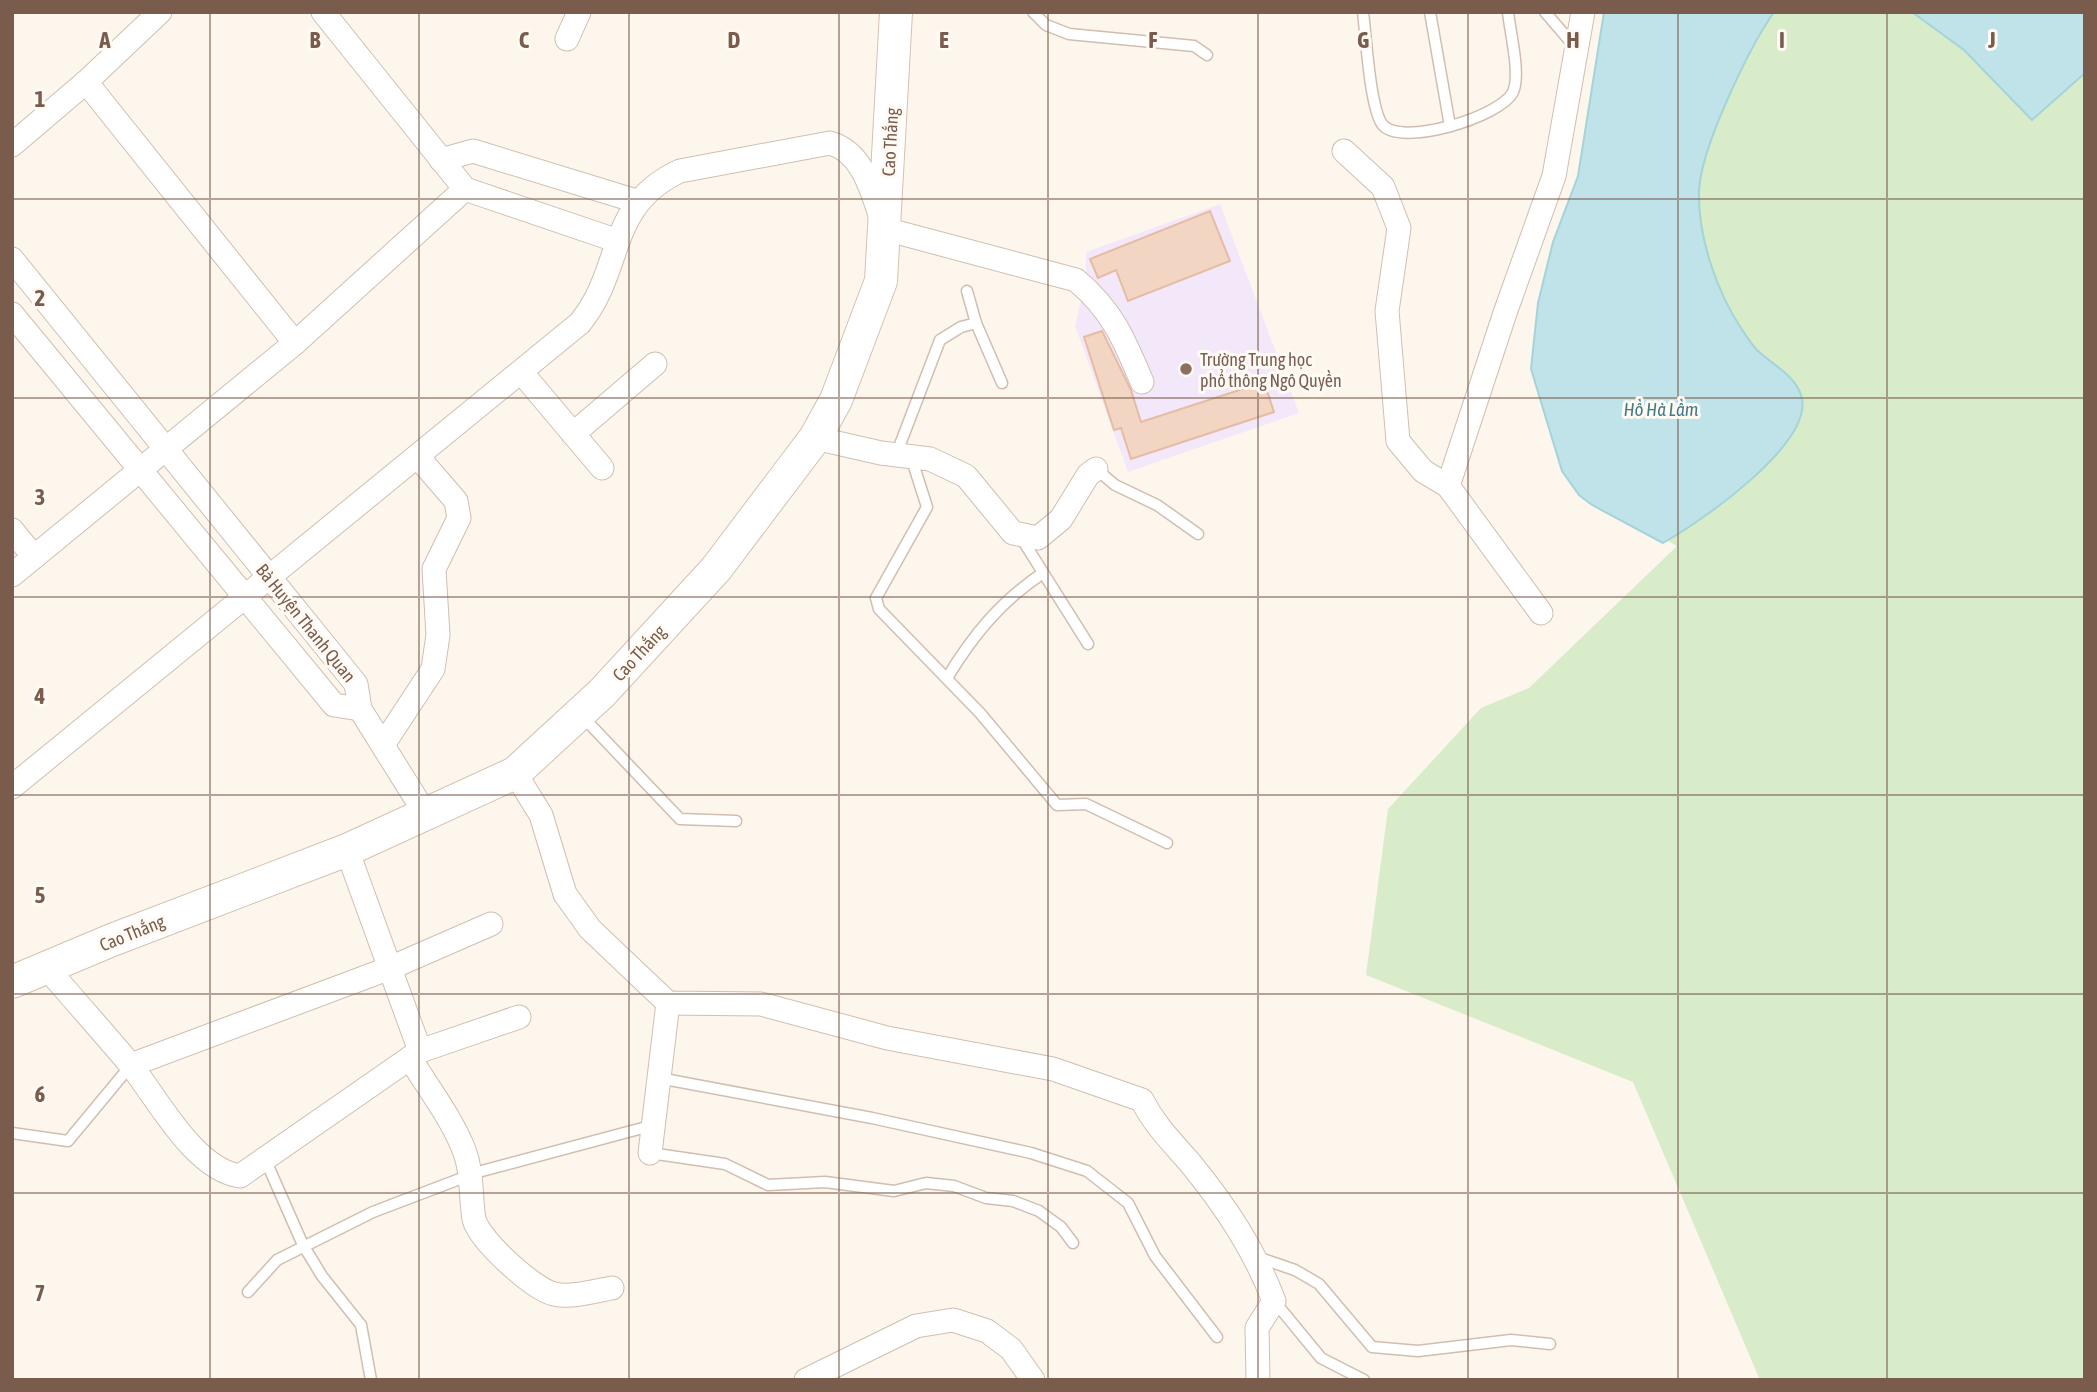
<svg xmlns="http://www.w3.org/2000/svg" width="2097" height="1392" font-family="'Asap Condensed',sans-serif">
	<rect width="100%" height="100%" fill="#fdf6ec"/>
	<polygon fill="#f3e8fa" points="1220,204 1299,413 1128,472 1075,326 1086,280 1086,252"/>
	<polygon fill="#d8ecc9" points="1607,12 2085,12 2085,1380 1760,1380 1633,1082 1366,975 1388,809 1481,708 1529,688 1677,546 1594,502 1582,158"/>
	<g fill="#bfe3e8" stroke="#a5d3da" stroke-width="2">
		<path d="M1604,12H1774C1749,48 1699,151 1699,193C1698,237 1717,292 1741,328C1746,335 1751,344 1757,350C1771,364 1794,374 1801,395C1817,442 1699,523 1663,543L1592,505L1579,495L1562,471L1531,369L1538,303L1553,242L1578,176Z"/>
		<polygon points="1912,12 2085,12 2085,73 2032,120 1964,50"/>
	</g>
	<g fill="#f3d5c3" stroke="#e6bba3" stroke-width="2">
		<polygon points="1210,211 1230,261 1128,301 1116,270 1098,278 1090,259"/>
		<polygon points="1102,331 1131,390 1141,422 1264,382 1274,412 1131,459 1121,428 1114,430 1084,337"/>
	</g>
	<g fill="none" stroke-linecap="round" stroke-linejoin="round">
		<g stroke="#d1beb0" stroke-width="13">
			<g id="service">
				<polyline points="1033,12 1046,25 1069,34 1194,46 1207,55"/>
				<path d="M1363,12C1366,36 1370,107 1382,124C1399,148 1501,117 1513,92C1521,75 1510,32 1508,12"/>
				<polyline points="1430,12 1450,126"/>
				<polyline points="1545,12 1575,47"/>
				<polyline points="967,291 976,323 1002,383"/>
				<polyline points="896,455 940,340 961,327 976,323"/>
				<polyline points="911,457 927,507 876,598 879,609 980,713 1057,805 1086,804 1167,843"/>
				<polyline points="1096,469 1115,485 1157,505 1198,534"/>
				<polyline points="1020,536 1088,644"/>
				<path d="M947,678C973,635 1001,601 1043,573"/>
				<polyline points="581,715 680,819 736,821"/>
				<polyline points="659,1078 872,1118 1031,1153 1087,1171 1128,1203 1155,1256 1217,1337"/>
				<polyline points="12,1133 68,1141 131,1065"/>
				<polyline points="650,1153 725,1164 768,1185 825,1182 894,1191 926,1183 954,1186 986,1198 1013,1201 1039,1211 1061,1227 1073,1243"/>
				<polyline points="265,1159 303,1245 322,1276 361,1325 371,1380"/>
				<polyline points="1257,1257 1295,1270 1319,1284 1372,1347 1418,1351 1511,1340 1550,1344"/>
				<polyline points="248,1292 277,1260 373,1212 478,1172 654,1125"/>
				<polyline points="1274,1301 1321,1358 1364,1380"/>
			</g>
		</g>
		<g stroke="#d1beb0" stroke-width="25">
			<g id="minor">
				<polyline points="323,12 465,189"/>
				<polyline points="567,39 579,12"/>
				<polyline points="86,82 295,343"/>
				<polyline points="12,145 86,82 160,12"/>
				<polyline points="1344,151 1383,187 1399,228 1387,311 1398,441 1423,471 1448,486 1541,613"/>
				<polyline points="441,160 473,151 636,201"/>
				<polyline points="12,259 356,684 360,709 425,813"/>
				<polyline points="12,314 334,705 360,709"/>
				<polyline points="522,373 602,468"/>
				<polyline points="573,434 655,364"/>
				<polyline points="815,438 881,453 930,459 966,476 1013,533 1038,538 1061,519 1088,475 1096,469"/>
				<polyline points="1448,486 1505,313 1554,176 1583,12"/>
				<polyline points="12,530 34,557"/>
				<polyline points="12,575 295,343 465,189 618,241"/>
				<polyline points="383,745 433,669 438,635 434,569 459,518 456,501 418,457"/>
				<path d="M515,773L541,815L565,894L590,929L668,1003L761,1004L887,1038L1053,1069L1142,1100C1155,1126 1173,1143 1191,1164C1226,1207 1254,1249 1274,1301L1257,1328L1258,1380"/>
				<path d="M12,787L580,323C624,269 606,205 680,171L830,143C866,153 873,198 885,229L1076,280C1112,310 1124,339 1142,382"/>
				<polyline points="347,850 420,1051"/>
				<path d="M47,968C74,1000 102,1031 129,1063C157,1097 193,1169 240,1176L420,1051L519,1017"/>
				<path d="M410,1058C428,1088 451,1117 464,1150C473,1173 470,1195 474,1219C479,1240 533,1289 554,1294C572,1298 595,1291 612,1288"/>
				<polyline points="131,1065 390,968 491,924"/>
				<polyline points="650,1153 668,1003"/>
				<polyline points="806,1380 916,1326 953,1320 987,1331 1011,1349 1033,1380"/>
			</g>
		</g>
		<g stroke="#d6c0b0" stroke-width="34">
			<polyline id="secondary" points="12,982 112,940 347,850 515,773 602,693 716,569 815,438 836,400 881,281 896,12"/>
		</g>
		<use href="#service" stroke="#fff" stroke-width="10"/>
		<use href="#minor" stroke="#fff" stroke-width="23"/>
		<use href="#secondary" stroke="#fff" stroke-width="32"/>
	</g>
	<path fill="none" stroke="#7a5c4d" stroke-width="2" stroke-opacity="0.55" d="M210,12V1380M419,12V1380M629,12V1380M839,12V1380M1048,12V1380M1258,12V1380M1468,12V1380M1678,12V1380M1887,12V1380M12,199H2085M12,398H2085M12,597H2085M12,795H2085M12,994H2085M12,1193H2085"/>
	<circle fill="#8d6e63" stroke="#fffaf3" stroke-width="2.5" cx="1186" cy="369" r="7"/>
	<g text-anchor="middle" dominant-baseline="central" stroke-width="6" stroke-linejoin="round" paint-order="stroke">
		<g font-size="18" fill="#7a5c4d" stroke="#fffaf3">
			<text transform="translate(890 142) rotate(-87)">Cao Thắng</text>
			<text transform="translate(306 623) rotate(51)">Bà Huyện Thanh Quan</text>
			<text transform="translate(639 653) rotate(-47)">Cao Thắng</text>
			<text transform="translate(132 933) rotate(-22)">Cao Thắng</text>
		</g>
		<g font-size="18" fill="#785e54" stroke="#fffaf3" text-anchor="start">
			<text x="1200" y="359">Trường Trung học<tspan x="1200" dy="21">phổ thông Ngô Quyền</tspan></text>
		</g>
		<g font-size="19" font-style="italic" fill="#437c86" stroke="#fffaf3">
			<text x="1661" y="409">Hồ Hà Lầm</text>
		</g>
	</g>
	<g font-size="23" text-anchor="middle" font-weight="bold" fill="#7a5c4d" stroke="#fffaf3" stroke-width="6" stroke-linejoin="round" paint-order="stroke">
		<text x="105" y="48">A</text>
		<text x="315" y="48">B</text>
		<text x="524" y="48">C</text>
		<text x="734" y="48">D</text>
		<text x="944" y="48">E</text>
		<text x="1153" y="48">F</text>
		<text x="1363" y="48">G</text>
		<text x="1573" y="48">H</text>
		<text x="1782" y="48">I</text>
		<text x="1992" y="48">J</text>
		<text x="40" y="107">1</text>
		<text x="40" y="306">2</text>
		<text x="40" y="505">3</text>
		<text x="40" y="704">4</text>
		<text x="40" y="903">5</text>
		<text x="40" y="1102">6</text>
		<text x="40" y="1301">7</text>
	</g>
	<rect width="2097" height="1392" fill="none" stroke="#7a5c4d" stroke-width="28"/>
</svg>
